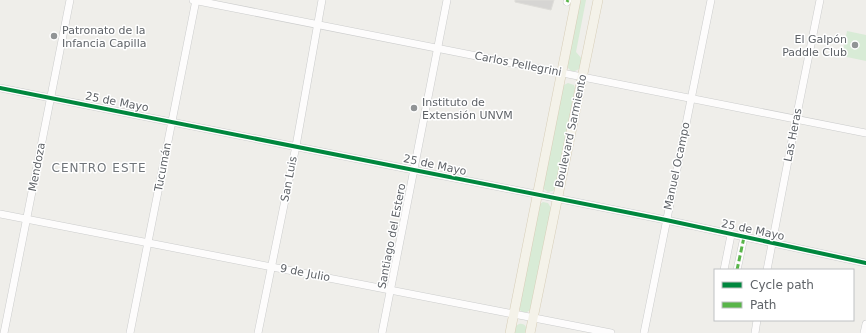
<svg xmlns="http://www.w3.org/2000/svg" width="866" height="333" font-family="'DejaVu Sans',sans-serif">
	<rect width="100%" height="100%" fill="#efeeea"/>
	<g fill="#d8ebd6">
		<polygon points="580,0 586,0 576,52 582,59 579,69 573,72 569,69 567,66"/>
		<polygon points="847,31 866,35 866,61 842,56"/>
		<polygon points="568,83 574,85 575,88 556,188 553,191 548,192 544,189 543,187 562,88 564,85"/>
		<path d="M543,202L548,203L551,208L531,309C527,313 523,314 519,309L540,204Z"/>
		<path d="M519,324C525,323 527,327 527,333H513L516,326Z"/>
	</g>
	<polygon fill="#d6d5d3" stroke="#deddd9" points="515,0 554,0 551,10 515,2"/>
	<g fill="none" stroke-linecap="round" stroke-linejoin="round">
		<g stroke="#cbcccc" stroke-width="8">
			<g id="minor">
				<polyline points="193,0 866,133"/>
				<polyline points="567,2 568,0"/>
				<polyline points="0,88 666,220 866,263"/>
				<polyline points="0,214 611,333"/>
				<polyline points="724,270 731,235"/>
				<polyline points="737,270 744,237"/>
				<polyline points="767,270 796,119 820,0"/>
				<polyline points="4,333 70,0"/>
				<polyline points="130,333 196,0"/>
				<polyline points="258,333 296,146 322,0"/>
				<polyline points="382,333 447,0"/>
				<polyline points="644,333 711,0"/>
				<polyline points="755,333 757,320"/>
				<polyline points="864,333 866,324"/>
			</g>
		</g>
		<g stroke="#d7ceb8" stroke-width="10">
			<g id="major">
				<polyline points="510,333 576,0"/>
				<polyline points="530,333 598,0"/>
			</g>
		</g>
		<use href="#minor" stroke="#fdfcfc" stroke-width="7"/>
		<use href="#major" stroke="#f4f2e9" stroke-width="9"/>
		<g stroke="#58b549" stroke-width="3" stroke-dasharray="6 3" stroke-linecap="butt">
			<polyline points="567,2 568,0"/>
			<polyline points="737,270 744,237"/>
		</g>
		<g stroke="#fff" stroke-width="6">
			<polyline id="cycleway" points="0,88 666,220 866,263"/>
		</g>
		<use href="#cycleway" stroke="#00873e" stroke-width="4"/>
	</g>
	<g fill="#919496" stroke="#fff" stroke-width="1.5">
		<circle cx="54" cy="36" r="4"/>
		<circle cx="855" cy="45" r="4"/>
		<circle cx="414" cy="108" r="4"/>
	</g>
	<g text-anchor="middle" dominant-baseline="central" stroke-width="3" stroke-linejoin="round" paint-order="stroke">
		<g font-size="11" fill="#5f6368" stroke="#fff" text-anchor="start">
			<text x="62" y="30">Patronato de la<tspan x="62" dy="13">Infancia Capilla</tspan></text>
			<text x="847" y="39" text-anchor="end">El Galpón<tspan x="847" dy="13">Paddle Club</tspan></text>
			<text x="422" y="102">Instituto de<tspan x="422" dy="13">Extensión UNVM</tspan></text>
		</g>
		<g font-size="11" fill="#5f6368" stroke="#fff">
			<text transform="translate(518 64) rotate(11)">Carlos Pellegrini</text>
			<text transform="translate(117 102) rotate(11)">25 de Mayo</text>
			<text transform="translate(571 131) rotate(-78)">Boulevard Sarmiento</text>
			<text transform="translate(793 135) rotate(-79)">Las Heras</text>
			<text transform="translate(435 165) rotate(12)">25 de Mayo</text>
			<text transform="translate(677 166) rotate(-78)">Manuel Ocampo</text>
			<text transform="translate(37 167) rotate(-79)">Mendoza</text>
			<text transform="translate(163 167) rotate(-79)">Tucumán</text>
			<text transform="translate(289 179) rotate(-79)">San Luis</text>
			<text transform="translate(753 230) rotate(12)">25 de Mayo</text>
			<text transform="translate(392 236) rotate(-79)">Santiago del Estero</text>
			<text transform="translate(305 273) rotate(11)">9 de Julio</text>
		</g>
		<g font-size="12" letter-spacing="1" fill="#70757a" stroke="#fff">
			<text x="99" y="168">CENTRO ESTE</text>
		</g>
	</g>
	<rect x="714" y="269" width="140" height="52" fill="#ffffff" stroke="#bfc1c3"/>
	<rect x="722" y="282" width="20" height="6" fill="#00873e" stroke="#bfc1c3"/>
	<text x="750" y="289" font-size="12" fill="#5f6368">Cycle path</text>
	<rect x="722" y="302" width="20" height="6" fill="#58b549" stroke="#bfc1c3"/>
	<text x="750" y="309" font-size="12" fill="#5f6368">Path</text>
</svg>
